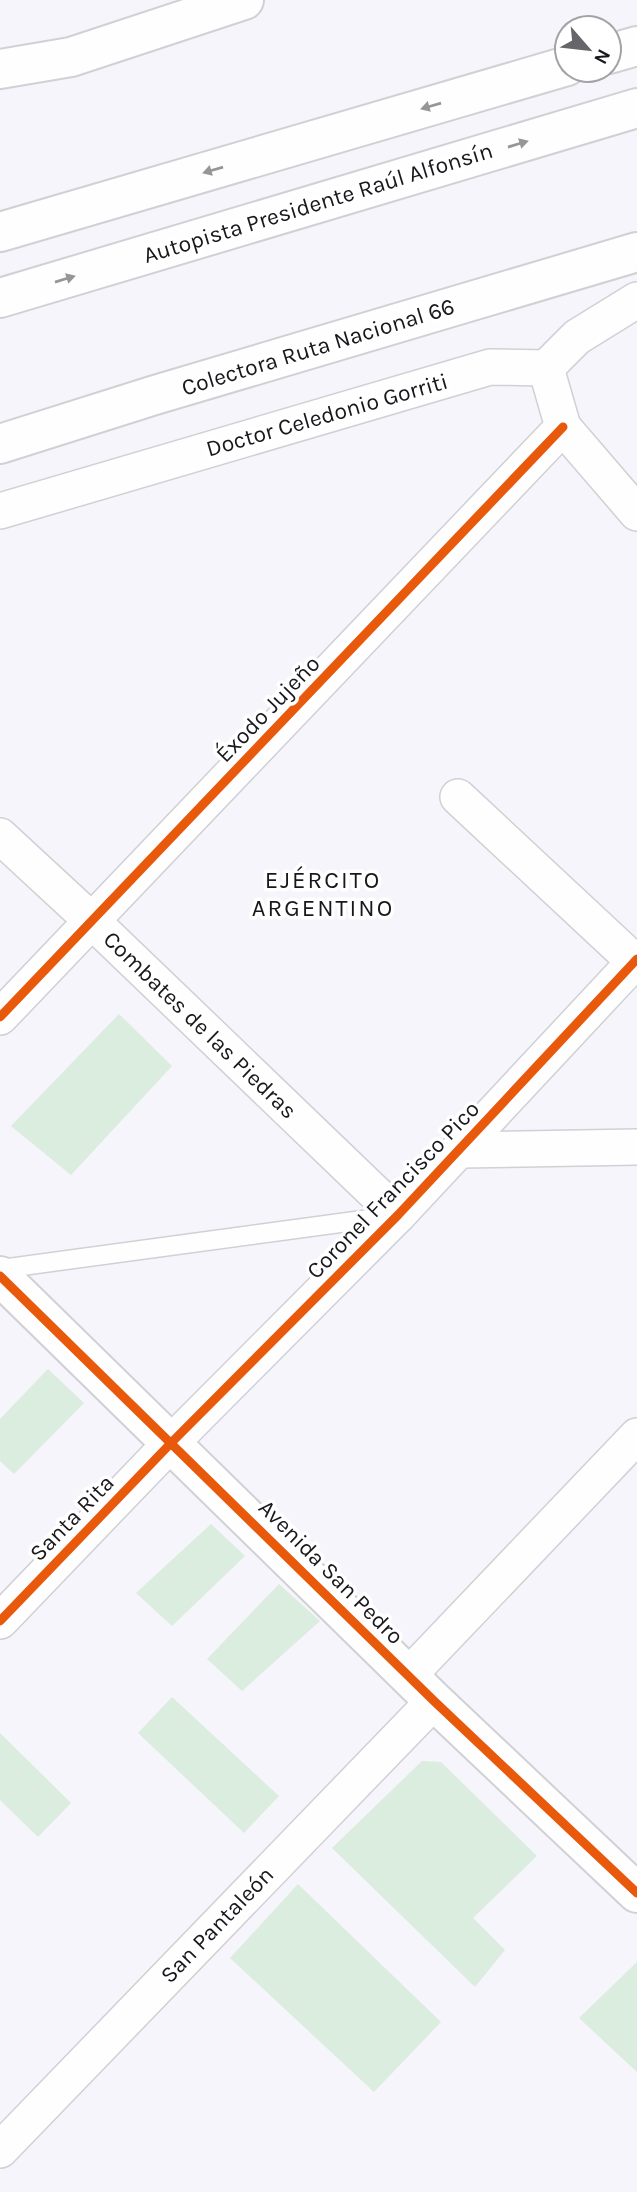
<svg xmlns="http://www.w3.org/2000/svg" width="637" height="2192" font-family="Karla,sans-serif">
	<rect width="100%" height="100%" fill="#f6f5fb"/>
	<g fill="#daedde">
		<polygon points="119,1014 172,1066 71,1175 11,1126"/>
		<polygon points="48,1369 84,1403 14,1474 0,1461 0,1419"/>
		<polygon points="211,1524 245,1556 172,1626 136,1593"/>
		<polygon points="279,1584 320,1621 242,1691 207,1659"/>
		<polygon points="172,1697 279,1796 244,1833 138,1733"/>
		<polygon points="0,1733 71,1803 38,1837 0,1800"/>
		<polygon points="422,1761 441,1762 537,1856 473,1918 505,1950 475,1987 332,1848"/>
		<polygon points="298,1884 441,2022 374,2092 230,1958"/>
		<polygon points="637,1962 637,2072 579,2018"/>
	</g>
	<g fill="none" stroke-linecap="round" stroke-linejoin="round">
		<g stroke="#d1d0d5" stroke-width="21">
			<polyline id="lane" points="0,1269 392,1216"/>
		</g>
		<g stroke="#d1d0d5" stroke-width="38">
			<g id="street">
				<polyline points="546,368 563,427 637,513"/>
				<polyline points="0,511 490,367 546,368 577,337 637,300"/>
				<polyline points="458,797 635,962"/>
				<polyline points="0,836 92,921 398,1215"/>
				<polyline points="0,1017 563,427"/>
				<polyline points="460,1150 637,1147"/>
				<polyline points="0,1621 172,1442 398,1215 637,959"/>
				<polyline points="408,1676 637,1436"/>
				<polyline points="0,2150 434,1701"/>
			</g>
		</g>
		<g stroke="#d1d0d5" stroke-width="42">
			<g id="secondary">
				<polyline points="0,69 71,57 244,0"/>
				<polyline points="0,444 155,395 637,252"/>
				<polyline points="0,1276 434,1701 637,1893"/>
			</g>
		</g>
		<g stroke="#d1d0d5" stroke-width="42">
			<g id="highway">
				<polyline points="609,54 637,46"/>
				<polyline points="0,232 567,66"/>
				<polyline points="0,298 637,108"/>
			</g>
		</g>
		<use href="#lane" stroke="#fefefe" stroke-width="18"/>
		<use href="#street" stroke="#fefefe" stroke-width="35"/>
		<use href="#secondary" stroke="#fefefe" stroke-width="38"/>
		<use href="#highway" stroke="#fefefe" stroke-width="38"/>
		<g stroke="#fff" stroke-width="13">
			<g id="cycleway">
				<polyline points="0,1017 563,427"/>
				<polyline points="0,1276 434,1701 637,1893"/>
				<polyline points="0,1621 172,1442 398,1215 637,959"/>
			</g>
		</g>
		<use href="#cycleway" stroke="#e8590c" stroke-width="9"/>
	</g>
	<defs><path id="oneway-solid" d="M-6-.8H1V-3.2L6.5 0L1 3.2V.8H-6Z" transform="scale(1.75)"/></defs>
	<g fill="#969698">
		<use href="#oneway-solid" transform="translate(431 106) rotate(164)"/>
		<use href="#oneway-solid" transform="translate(518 144) rotate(-17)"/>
		<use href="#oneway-solid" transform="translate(213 170) rotate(164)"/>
		<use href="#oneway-solid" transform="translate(65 279) rotate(-17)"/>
	</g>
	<g text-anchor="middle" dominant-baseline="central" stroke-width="7" stroke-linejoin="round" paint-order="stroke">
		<g font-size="23" fill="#18171b" stroke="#fff">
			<text transform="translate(318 203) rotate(-17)">Autopista Presidente Raúl Alfonsín</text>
			<text transform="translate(318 347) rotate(-17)">Colectora Ruta Nacional 66</text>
			<text transform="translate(327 415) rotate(-16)">Doctor Celedonio Gorriti</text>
			<text transform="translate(268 709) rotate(-46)">Éxodo Jujeño</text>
			<text transform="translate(200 1025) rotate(44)">Combates de las Piedras</text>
			<text transform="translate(393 1190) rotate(-46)">Coronel Francisco Pico</text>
			<text transform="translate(72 1518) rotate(-46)">Santa Rita</text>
			<text transform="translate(331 1572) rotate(45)">Avenida San Pedro</text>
			<text transform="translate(217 1925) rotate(-46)">San Pantaleón</text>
		</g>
		<g font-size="24" letter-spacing="2" fill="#18171b" stroke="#fff">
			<text x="323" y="880">EJÉRCITO<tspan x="323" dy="28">ARGENTINO</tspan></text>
		</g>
	</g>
	<g transform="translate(588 49) rotate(118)"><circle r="33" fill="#ffffff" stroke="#a3a2a4" stroke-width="2"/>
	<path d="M0-5L12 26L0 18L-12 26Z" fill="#666569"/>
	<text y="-10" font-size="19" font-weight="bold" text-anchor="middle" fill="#18171b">N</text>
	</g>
</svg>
